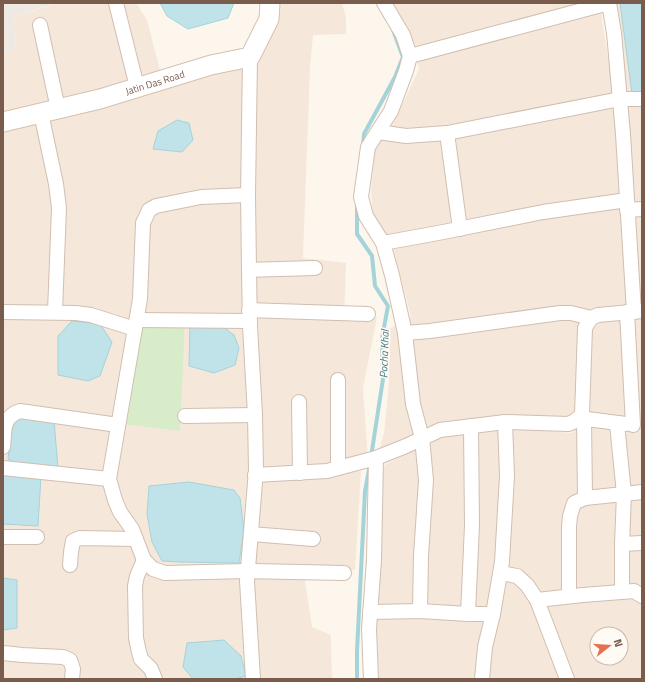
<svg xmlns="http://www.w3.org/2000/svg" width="645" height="682" font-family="'Titillium Web',sans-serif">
	<rect width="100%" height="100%" fill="#fdf6ec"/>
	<g fill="#f5e8da" fill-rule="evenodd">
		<polygon points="57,3 136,3 147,20 161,74 3,116 3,53 16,49 14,17"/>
		<polygon points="275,3 342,3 346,18 346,34 313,35 310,67 303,258 346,263 344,319 377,317 363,388 368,461 262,472 263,428 254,294 252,196 257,58"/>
		<polygon points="390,3 601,3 602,21 616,106 628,304 596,308 579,326 578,412 570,420 450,424 378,454 384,433 389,383 389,329 411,317 394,251 373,218 371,189 375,146 392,126 419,69 414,45"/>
		<polygon points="615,3 642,3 642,305 639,305"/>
		<polygon points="245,64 252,482 248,679 3,679 3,127"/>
		<path d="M642,318V679H378L374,620L381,468L386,464L445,435L502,427L572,433L589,413L590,333L601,320ZM597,634H621V658H597Z"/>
		<polygon points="361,471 355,570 303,567 312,627 331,635 332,679 259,679 253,567 262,480"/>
	</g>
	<polygon fill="#efe9e4" points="3,3 55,3 14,17 16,49 3,53"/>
	<polygon fill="#d8ecc9" points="142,316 185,320 180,431 123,424"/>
	<g fill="#bfe3e8" stroke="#a5d3da">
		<polygon points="160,3 234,3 228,18 188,29 167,16"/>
		<polygon points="620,3 642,3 642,93 632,94"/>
		<polygon points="177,120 189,123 193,140 182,152 153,149 158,131"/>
		<polygon points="72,321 100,324 112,342 100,376 88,381 58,375 58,336"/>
		<polygon points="190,321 219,324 234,335 239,348 235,365 214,373 189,366"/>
		<polygon points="13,418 54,421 58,468 16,464 8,459"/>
		<polygon points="3,475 41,476 38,526 3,524"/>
		<polygon points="189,482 234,490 240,498 244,530 239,563 180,562 162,561 152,542 147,514 149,486"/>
		<polygon points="3,578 17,580 17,628 3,630"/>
		<polygon points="224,640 241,656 246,676 235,679 193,679 183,667 187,643"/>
	</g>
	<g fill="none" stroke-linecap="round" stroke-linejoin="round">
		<g stroke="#a5d3da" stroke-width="4">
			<polyline points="363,146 364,134 395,77 403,57 393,30"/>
			<polyline points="357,206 357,234 372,256 375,286 388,306 382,338 383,379 371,457"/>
			<polyline points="357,679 357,651 365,491 370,464"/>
		</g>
		<g stroke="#d1beb0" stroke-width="16">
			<g id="street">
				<polyline points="116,3 137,87"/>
				<polyline points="384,3 403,35 410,56 406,71 391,111 368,147 361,197 366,216 383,243 392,275 405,333 413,404 422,438 426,480 421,556 420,611"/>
				<polyline points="609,3 614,33 623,134 634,312"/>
				<polyline points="40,25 58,109"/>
				<polyline points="410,56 609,3"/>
				<polyline points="250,57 248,195 249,270 250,326 255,415 256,470 247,581 253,679"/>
				<polyline points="41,113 56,184 59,208 55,312"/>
				<polyline points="378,132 406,136 447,133 620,99 642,99"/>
				<polyline points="447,133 460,229"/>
				<polyline points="248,195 201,197 156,206 149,210 143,223 140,299 109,479 115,500 120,512 132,529 144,560 153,569 165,573 248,571 344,573"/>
				<polyline points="627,210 642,209"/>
				<polyline points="383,243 438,233 543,212 627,200"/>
				<polyline points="249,270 315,268"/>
				<polyline points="249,310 368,314"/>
				<polyline points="3,312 76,313 91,315 135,329"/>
				<polyline points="627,312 633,425"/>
				<polyline points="137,320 249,321"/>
				<polyline points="405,333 430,331 560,313 571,313 591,318"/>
				<polyline points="299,402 300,473"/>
				<polyline points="185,416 255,415"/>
				<polyline points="579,418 626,424"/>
				<polyline points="584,419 585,498 624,494 622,544 622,592"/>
				<polyline points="617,424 624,494 642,492"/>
				<path d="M3,447C5,430 2,417 20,411L118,425"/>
				<polyline points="3,468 109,479"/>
				<polyline points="338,468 338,380"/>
				<polyline points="255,475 327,471 376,458 406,446 440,430 505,422 568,424 573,422 582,415 585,328 591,318 598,315 642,311"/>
				<polyline points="251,534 313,539"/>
				<polyline points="3,537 37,537"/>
				<polyline points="622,544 642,543"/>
				<polyline points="144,560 137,576 135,586 136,638 139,652 141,659 151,669 155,679"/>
				<polyline points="70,565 71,552 73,541 80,538 136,539"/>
				<polyline points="501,573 517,576 527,585 537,600 567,679"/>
				<polyline points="569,596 569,527 570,516 574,503 585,498"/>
				<polyline points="537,600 583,595 634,591 642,596"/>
				<polyline points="370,612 420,611 468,614 493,614"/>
				<polyline points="468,614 472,525 471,426"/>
				<polyline points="3,653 22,655 63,657 70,660 73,669 72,679"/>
				<polyline points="371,679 369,629 374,560 376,458"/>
				<polyline points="482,679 485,647 493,614 502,562 507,476 505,422"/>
			</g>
		</g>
		<g stroke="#d6c0b0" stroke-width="21">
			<g id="secondary">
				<path id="s1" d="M3,122L100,99L211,65L250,57L269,19L270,3"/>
			</g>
		</g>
		<use href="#street" stroke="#fff" stroke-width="14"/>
		<use href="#secondary" stroke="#fff" stroke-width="19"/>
	</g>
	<g text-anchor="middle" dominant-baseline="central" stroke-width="3.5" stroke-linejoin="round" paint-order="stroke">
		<g font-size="10" fill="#7a5c4d" stroke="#fffaf3">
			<text stroke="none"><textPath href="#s1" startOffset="157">Jatin Das Road</textPath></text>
		</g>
		<g font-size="11" font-style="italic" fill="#437c86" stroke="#fffaf3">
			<text transform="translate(384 354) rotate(-88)">Pocha Khal</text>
		</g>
	</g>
	<rect width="645" height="682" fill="none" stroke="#7a5c4d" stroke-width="8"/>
	<g transform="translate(609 646) rotate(73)"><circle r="19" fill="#fffaf3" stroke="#cabbb1"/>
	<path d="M0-3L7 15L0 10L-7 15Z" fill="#e76f51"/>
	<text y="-6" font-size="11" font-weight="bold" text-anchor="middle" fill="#7a5c4d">N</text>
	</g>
</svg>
